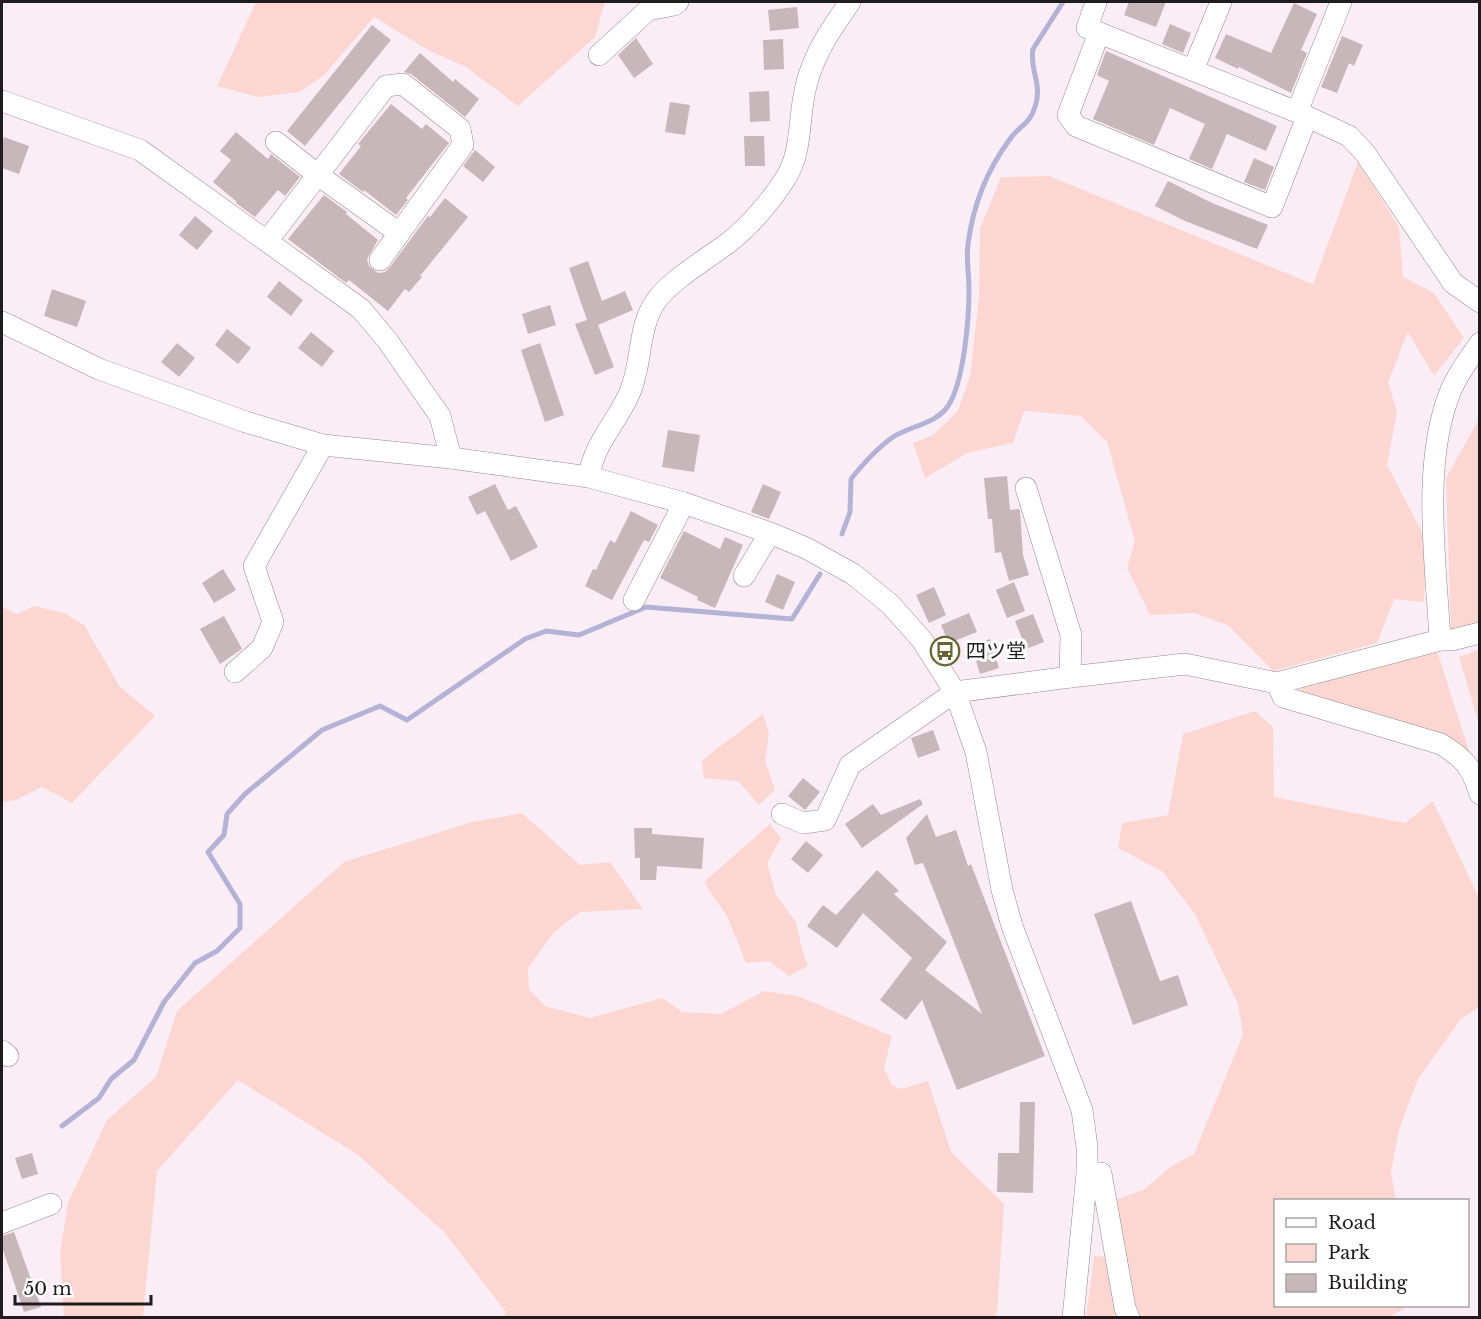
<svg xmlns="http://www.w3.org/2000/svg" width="1481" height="1319" font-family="'Libre Baskerville','Noto Sans JP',serif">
	<rect width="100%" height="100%" fill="#fbedf6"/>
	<g fill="#fcd7d1">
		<polygon points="256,2 605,2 595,37 518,106 466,67 428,50 374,17 324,75 300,92 258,97 217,86"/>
		<polygon points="1358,162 1399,227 1403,277 1434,293 1464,338 1434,376 1408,332 1388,382 1397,412 1387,465 1426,540 1424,602 1394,599 1377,643 1273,671 1229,626 1195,613 1150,615 1127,568 1135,541 1107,442 1081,416 1024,411 1013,443 967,453 925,478 913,443 933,435 958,411 970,376 979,297 980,229 1001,177 1049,176 1313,284"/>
		<polygon points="1479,419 1479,625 1451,632 1446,478"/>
		<polygon points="34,606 64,613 84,625 120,687 155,716 72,803 42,787 16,800 2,802 2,607 17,614"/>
		<polygon points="1479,650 1480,650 1479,724 1459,657"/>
		<polygon points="1437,651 1470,754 1437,732 1303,696 1299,685"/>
		<polygon points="1255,711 1273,727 1274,797 1405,823 1433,801 1479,898 1479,1007 1461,1019 1418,1079 1399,1130 1391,1172 1396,1200 1276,1200 1276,1306 1408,1306 1388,1318 1134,1317 1115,1200 1145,1189 1170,1167 1194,1154 1243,1034 1238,1004 1195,914 1163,872 1118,848 1122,823 1168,815 1183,734"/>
		<polygon points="763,714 769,734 765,761 775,790 759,805 738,781 704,778 702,760"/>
		<polygon points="522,813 580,865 610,862 643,909 580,912 553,933 528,968 529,989 545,1006 590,1018 662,998 682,1012 721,1014 764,991 798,996 892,1036 884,1068 892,1085 901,1089 928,1081 951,1152 1004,1204 997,1314 994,1317 503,1317 506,1312 444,1232 358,1155 238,1080 157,1171 143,1317 64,1317 60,1251 68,1203 107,1120 156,1077 177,1011 344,862 472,822"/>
		<polygon points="770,824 781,838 767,863 776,895 796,922 802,949 808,966 789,976 769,961 746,963 727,916 704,882"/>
		<polygon points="1094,1256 1109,1257 1122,1317 1086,1318"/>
	</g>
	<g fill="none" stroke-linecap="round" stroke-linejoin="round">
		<g stroke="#b4b2d5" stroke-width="5">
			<path d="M842,534L850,512L851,479C863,464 877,448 893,437C910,426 936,424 948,406C964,382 969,319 969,289C969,274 966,259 968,244C973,205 987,170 1010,139C1019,126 1030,124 1035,107C1043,84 1029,69 1033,49L1063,2"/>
			<polyline points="62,1126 99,1098 111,1079 134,1060 164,1002 195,963 217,951 240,928 240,904 208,852 224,835 227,814 245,794 322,730 380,706 407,720 525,639 546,631 579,635 646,607 792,619 820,574"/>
		</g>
	</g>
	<g fill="#c7b7ba">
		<polygon points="1129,2 1166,2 1156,27 1124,15"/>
		<polygon points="1294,3 1317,14 1301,50 1307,53 1291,93 1239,67 1238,69 1215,58 1226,34 1271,53"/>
		<polygon points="797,7 799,28 770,31 768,10"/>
		<polygon points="1170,24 1191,33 1183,53 1162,44"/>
		<polygon points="372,25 391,40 305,146 287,131"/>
		<polygon points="1342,36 1363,45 1354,66 1349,63 1337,93 1321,87"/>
		<polygon points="636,38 653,64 634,78 618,55"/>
		<polygon points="783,39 784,69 764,70 763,40"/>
		<polygon points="1106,51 1277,126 1266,151 1227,134 1212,169 1189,159 1205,124 1170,108 1154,145 1093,119 1109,81 1097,75"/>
		<polygon points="420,53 453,82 455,79 479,99 465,117 411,74 404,72"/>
		<polygon points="769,91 770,121 750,122 749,92"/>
		<polygon points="670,102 690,105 685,135 665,132"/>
		<polygon points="391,104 422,129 426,124 449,143 406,198 408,200 396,215 364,190 363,192 339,174 361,146 358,144"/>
		<polygon points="236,132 268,159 271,154 300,177 285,196 278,190 255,217 236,203 237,202 213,182 231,160 220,151"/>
		<polygon points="744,136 764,136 765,166 745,166"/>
		<polygon points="4,137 29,146 19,174 2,168 2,145"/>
		<polygon points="475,150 495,167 483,182 463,166"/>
		<polygon points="1254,158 1274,167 1265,190 1244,182"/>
		<polygon points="1168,181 1212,203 1268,225 1257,249 1185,221 1155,206"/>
		<polygon points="324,195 347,212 346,214 378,240 367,259 369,266 378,273 385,272 390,267 428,216 430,217 445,198 468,217 420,276 422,277 409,292 405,289 388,311 349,280 346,283 288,239"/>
		<polygon points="195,216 213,231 197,250 179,235"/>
		<polygon points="588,261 602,301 625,291 633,310 598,325 614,367 595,375 575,324 587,320 569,268"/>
		<polygon points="279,281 303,300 291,316 267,297"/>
		<polygon points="52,289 86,301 77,327 44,316"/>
		<polygon points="550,305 556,325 528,334 522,314"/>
		<polygon points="227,329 251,348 238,364 215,345"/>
		<polygon points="311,332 334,351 322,367 298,348"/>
		<polygon points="177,343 195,358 179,377 161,362"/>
		<polygon points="540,343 564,415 545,422 521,350"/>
		<polygon points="668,430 700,435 694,472 662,467"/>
		<polygon points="1007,476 1010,510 1019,509 1020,511 1023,555 1029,575 1009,581 1001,552 995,553 992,519 988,519 984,478"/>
		<polygon points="495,484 508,510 516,506 538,547 511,561 485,511 477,515 468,497"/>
		<polygon points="763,484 781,492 769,519 751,512"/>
		<polygon points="631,511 658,525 649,542 644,540 612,600 585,586 593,569 596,570 610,540 615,543"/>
		<polygon points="684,531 720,549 725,537 743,545 715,608 697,600 698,597 660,578"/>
		<polygon points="223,569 236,590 214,603 202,583"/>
		<polygon points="777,574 795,582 783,610 765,602"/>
		<polygon points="1014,582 1025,611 1007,618 996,590"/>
		<polygon points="934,587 946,615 929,623 916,595"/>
		<polygon points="969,613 977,632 949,643 941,625"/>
		<polygon points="1033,614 1044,642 1026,649 1015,621"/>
		<polygon points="224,616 242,649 220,664 200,629"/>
		<polygon points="990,639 999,668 980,674 971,645"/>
		<polygon points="933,730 940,750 918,758 911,738"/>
		<polygon points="803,778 820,792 805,810 788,796"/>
		<polygon points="920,799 923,804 862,848 845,824 873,804 881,815"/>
		<polygon points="927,814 936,837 956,830 968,866 971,864 1045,1056 957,1090 922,1000 906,1020 880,1000 912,958 863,913 837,948 807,926 823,905 836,915 877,870 899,891 894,894 947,942 925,970 982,1014 923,863 915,865 906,838"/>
		<polygon points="634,828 652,828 652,834 704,838 702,869 657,866 656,880 640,880 640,858 635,858"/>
		<polygon points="806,841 823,855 808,873 791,859"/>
		<polygon points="1131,901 1160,981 1178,975 1188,1005 1133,1025 1094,914"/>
		<polygon points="1020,1102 1035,1102 1033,1193 997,1192 998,1153 1019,1153"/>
		<polygon points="32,1153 38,1174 22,1179 15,1158"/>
		<polygon points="14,1232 41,1307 24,1312 2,1247 2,1236"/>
	</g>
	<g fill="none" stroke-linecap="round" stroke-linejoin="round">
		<g stroke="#958890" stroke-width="22">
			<g id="minor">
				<polyline points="1096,2 1087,28 1297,112 1349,136 1365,153 1453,283 1480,302"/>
				<polyline points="1099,33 1068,115 1076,126 1272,207 1307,117"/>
				<polyline points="599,55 648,10 674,5 678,2"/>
				<polyline points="1193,70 1221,2"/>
				<polyline points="2,101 140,150 361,309 387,340 440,416 451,458"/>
				<polyline points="1297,112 1341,2"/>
				<polyline points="276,142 318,175 399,233"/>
				<polyline points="267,241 386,86 403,84 460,129 463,145 380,260"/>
				<polyline points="2,322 99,369 246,422 323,445 451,458 589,477 684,503 770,533 806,548 853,574 890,604 922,640 955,692 976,752 1002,890 1012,926 1082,1110 1087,1147 1087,1173 1073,1318"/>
				<path d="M589,477C593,444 618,421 630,392C642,364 638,329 654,304C667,282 707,259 728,243C748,228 772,200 785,179C803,152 798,116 806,86C814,53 831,29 850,2"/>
				<polyline points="1026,488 1071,635 1070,677"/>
				<polyline points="744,576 770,533"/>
				<polyline points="634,600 684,503"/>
				<path d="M1440,640C1436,563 1421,462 1451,390C1458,373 1470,358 1480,343"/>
				<polyline points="235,672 262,648 273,622 254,566 323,445"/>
				<path d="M1277,683L1283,697L1441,744C1466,760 1471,766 1480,794"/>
				<polyline points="782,814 803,823 825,820 850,765 955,692 1070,677 1185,664 1277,683 1440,640 1452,640 1480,633"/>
				<polyline points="2,1051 8,1056"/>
				<polyline points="1087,1173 1101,1173 1125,1308 1129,1318"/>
				<polyline points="2,1223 51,1204"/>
			</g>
		</g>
		<use href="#minor" stroke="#fff" stroke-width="21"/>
	</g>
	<defs>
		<g id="bus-ring" transform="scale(1.5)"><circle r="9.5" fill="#fff" stroke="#686431" stroke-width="1.5"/><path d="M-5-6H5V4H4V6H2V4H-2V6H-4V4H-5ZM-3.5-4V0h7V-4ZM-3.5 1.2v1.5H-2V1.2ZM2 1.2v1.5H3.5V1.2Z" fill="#686431"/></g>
	</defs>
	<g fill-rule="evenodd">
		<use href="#bus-ring" x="945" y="651"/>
	</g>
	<g text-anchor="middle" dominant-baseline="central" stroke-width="6" stroke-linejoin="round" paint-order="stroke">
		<g font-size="20" fill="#201b1f" stroke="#fff" text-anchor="start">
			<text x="966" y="651">四ツ堂</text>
		</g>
	</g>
	<rect width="1481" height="1319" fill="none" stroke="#201b1f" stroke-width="6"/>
	<rect x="1274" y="1199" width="195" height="108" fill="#ffffff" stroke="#a6a4a5" stroke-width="1.5"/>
	<rect x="1286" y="1218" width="30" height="9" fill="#ffffff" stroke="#a6a4a5" stroke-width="1.5"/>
	<text x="1328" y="1229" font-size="18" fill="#201b1f">Road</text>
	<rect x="1286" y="1244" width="30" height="18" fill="#fcd7d1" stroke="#a6a4a5" stroke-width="1.5"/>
	<text x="1328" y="1259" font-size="18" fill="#201b1f">Park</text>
	<rect x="1286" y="1274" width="30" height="18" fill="#c7b7ba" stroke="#a6a4a5" stroke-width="1.5"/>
	<text x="1328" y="1289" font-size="18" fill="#201b1f">Building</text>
	<path d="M15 1295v9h136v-9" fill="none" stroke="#201b1f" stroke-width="3"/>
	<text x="24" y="1295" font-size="18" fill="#201b1f" stroke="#ffffff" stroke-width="4.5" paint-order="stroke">50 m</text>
</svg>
